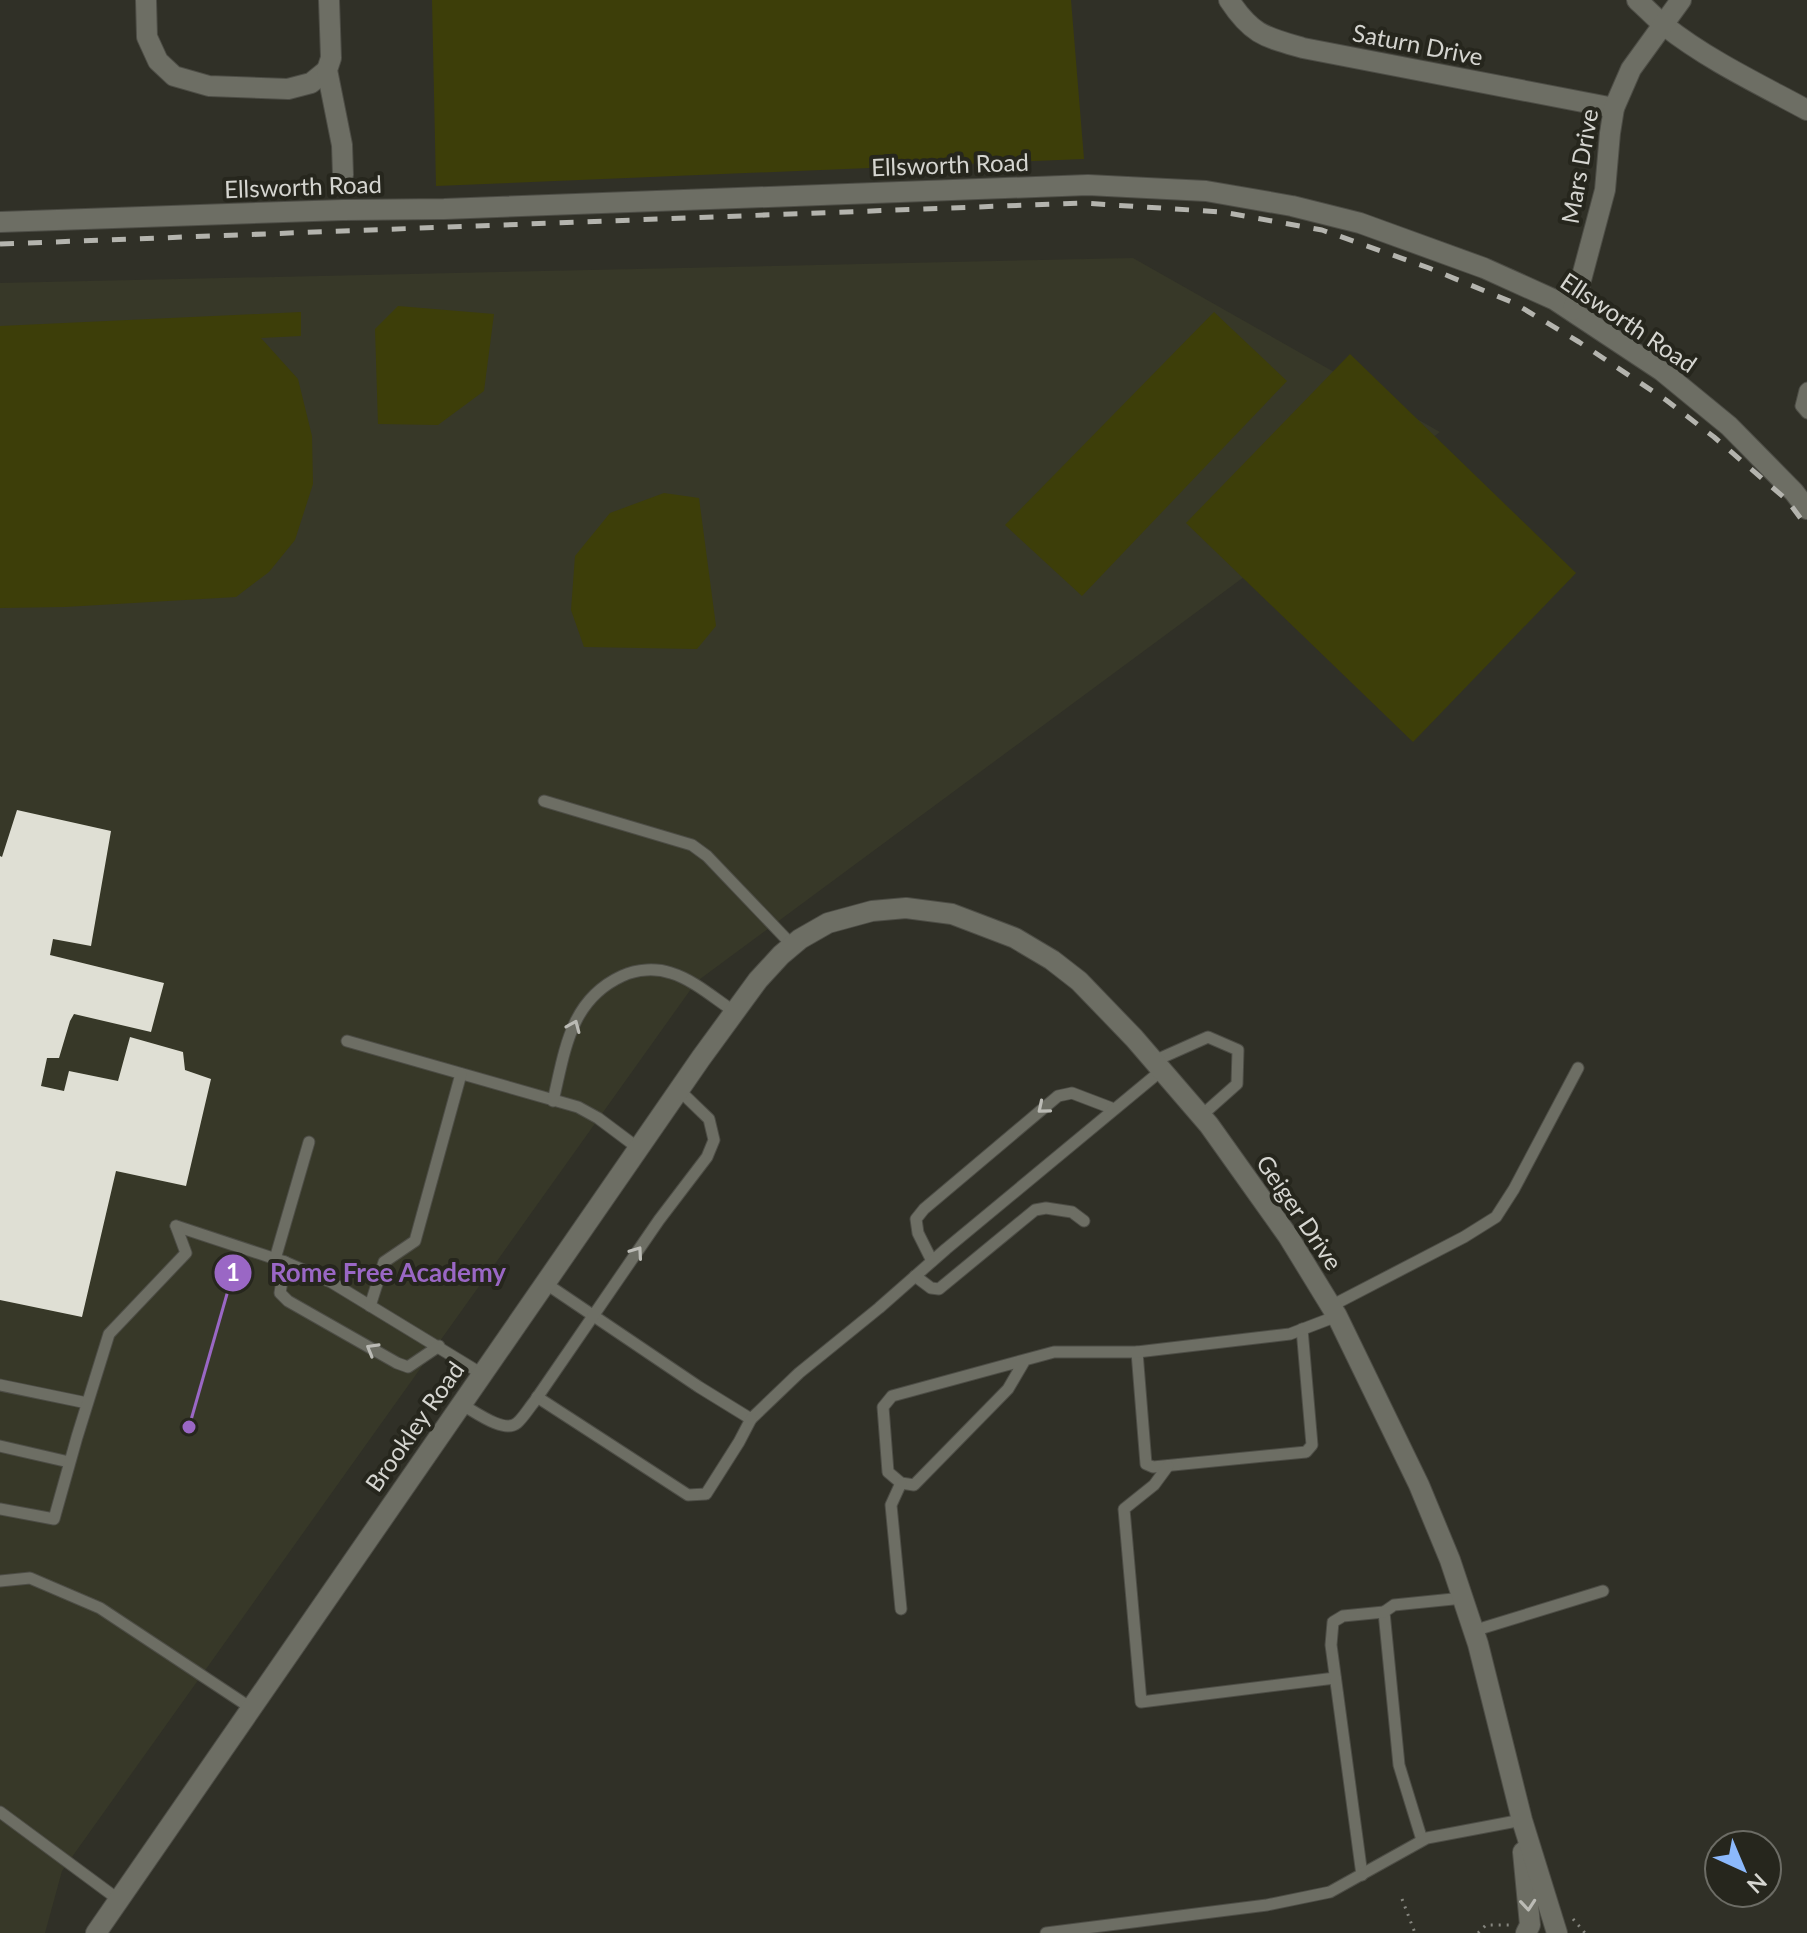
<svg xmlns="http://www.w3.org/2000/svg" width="1807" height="1933" font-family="Lato,sans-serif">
	<rect width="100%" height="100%" fill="#303027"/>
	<polygon fill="#373828" points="1133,258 1440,432 696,982 62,1871 45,1933 0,1933 0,283"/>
	<g fill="#3d3e09">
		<polygon points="432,0 1071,0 1084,159 436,186"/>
		<polygon points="398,306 494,314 484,391 438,425 378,424 375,329"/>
		<polygon points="301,312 301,336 261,338 298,379 312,436 313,484 295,540 269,572 236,597 65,607 0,608 0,326"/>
		<polygon points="1214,312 1287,381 1082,596 1005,525"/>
		<polygon points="1350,354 1576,573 1413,742 1186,523"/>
		<polygon points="664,493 699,498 716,626 697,649 584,647 571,610 575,556 610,513"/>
	</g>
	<polygon fill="#dfdfd4" points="17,810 111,831 91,946 53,939 50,955 164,983 151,1032 74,1014 70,1021 59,1058 47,1058 41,1086 64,1091 69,1071 118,1081 130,1037 183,1052 185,1070 211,1079 186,1186 116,1171 82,1317 0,1300 0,856 2,857"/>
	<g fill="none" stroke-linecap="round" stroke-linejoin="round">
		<g stroke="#4d4d46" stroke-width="13">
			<g id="service">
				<polyline points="1807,388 1805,390 1801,406 1807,413"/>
				<polyline points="544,801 692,845 707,856 792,945"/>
				<polyline points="347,1041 578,1107 598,1118 638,1148"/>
				<polyline points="1154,1061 1208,1037 1238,1050 1237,1084 1201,1116"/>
				<path d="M553,1101C565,1050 570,1000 622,976C637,969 656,968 671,973C694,980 715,999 735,1012"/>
				<polyline points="176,1226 285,1262 331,1282 482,1374"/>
				<polyline points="275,1259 309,1142"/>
				<polyline points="932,1261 918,1233 916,1219 924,1209 1058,1096 1072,1093 1114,1109"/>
				<polyline points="285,1262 280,1293 288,1301 397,1363 408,1367 439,1346"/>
				<polyline points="915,1276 931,1288 939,1289 1035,1210 1046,1208 1072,1212 1084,1221"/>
				<polyline points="545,1283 699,1387 751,1419 799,1373 879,1308 946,1249 1162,1070"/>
				<polyline points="370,1306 384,1262 415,1241 461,1074"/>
				<polyline points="1331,1306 1464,1237 1496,1217 1514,1189 1578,1068"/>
				<polyline points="1137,1352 1146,1464 1153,1467 1306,1452 1312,1445 1302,1329"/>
				<polyline points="1025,1360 1008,1389 914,1485 901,1483 888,1472 883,1407 892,1396 1054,1352 1137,1352 1290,1334 1337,1316"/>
				<polyline points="0,1385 87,1403"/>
				<polyline points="537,1397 688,1495 706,1494 739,1442 751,1419"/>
				<path d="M461,1404C474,1411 504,1434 517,1423C523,1418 529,1408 534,1402L659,1220L707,1157L714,1140L709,1119L679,1090"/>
				<polyline points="0,1446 69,1462"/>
				<polyline points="1168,1466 1154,1485 1124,1509 1141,1702 1335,1678"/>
				<polyline points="0,1509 54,1519 77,1437 109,1334 186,1253 176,1226"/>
				<polyline points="0,1581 30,1578 100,1608 251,1708"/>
				<polyline points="901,1609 891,1505 901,1483"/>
				<polyline points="1473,1631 1603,1591"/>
				<polyline points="0,1812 119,1900"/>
				<polyline points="1422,1840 1399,1765 1384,1612 1394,1605 1463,1598"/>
				<polyline points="1362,1875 1331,1645 1333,1622 1343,1616 1384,1612"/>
				<polyline points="1046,1933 1267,1905 1330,1892 1427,1838 1522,1820"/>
			</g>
		</g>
		<g stroke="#4d4d46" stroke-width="22">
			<g id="minor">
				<polyline points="146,0 147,37 158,61 174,76 209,86 288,89 311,83 327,70"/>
				<polyline points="329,0 331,58 327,70 342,145 343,175"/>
				<path d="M1229,0C1252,35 1265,37 1303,48L1614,108"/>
				<path d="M1637,0C1647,9 1655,18 1665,26C1708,60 1759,84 1807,110"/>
				<polyline points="0,222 343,210 444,209 1088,185 1206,191 1292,206 1360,223 1484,268 1555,300 1662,371 1729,426 1794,492 1807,509"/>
				<polyline points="1573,310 1605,190 1610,133 1614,108 1631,69 1681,0"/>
			</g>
		</g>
		<g stroke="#4d4d46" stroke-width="22">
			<g id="tertiary">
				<polyline points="1523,1852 1530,1925 1526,1933"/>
				<polyline points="96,1933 701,1058 758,980 781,955 800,939 828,923 872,911 906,908 952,914 1015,938 1052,960 1079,981 1134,1038 1209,1125 1288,1236 1337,1316 1419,1485 1450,1560 1478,1644 1522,1820 1557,1933"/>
			</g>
		</g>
		<g stroke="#86867f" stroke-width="3" stroke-dasharray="2 6" stroke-linecap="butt">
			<polyline points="1402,1899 1415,1933"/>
			<polyline points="1573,1919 1585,1933"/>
			<polyline points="1478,1933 1486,1925 1511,1925"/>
		</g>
		<use href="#service" stroke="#6d6e64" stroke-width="11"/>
		<use href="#minor" stroke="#6d6e64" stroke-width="20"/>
		<use href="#tertiary" stroke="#6d6e64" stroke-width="20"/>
		<polyline stroke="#b4b4ae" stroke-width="5" stroke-dasharray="14 14" stroke-linecap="butt" points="0,244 1082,203 1222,212 1322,230 1429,268 1514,303 1579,342 1666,400 1714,437 1787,500 1807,527"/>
	</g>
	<defs><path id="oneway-chevron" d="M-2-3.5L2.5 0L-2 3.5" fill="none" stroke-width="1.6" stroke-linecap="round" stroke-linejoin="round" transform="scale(2)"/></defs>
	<g stroke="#bbbbb5">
		<use href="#oneway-chevron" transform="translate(574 1026) rotate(-67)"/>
		<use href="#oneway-chevron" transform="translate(1043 1108) rotate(140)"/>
		<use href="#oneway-chevron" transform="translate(637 1252) rotate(-55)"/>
		<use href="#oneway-chevron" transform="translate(372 1349) rotate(-150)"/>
		<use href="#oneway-chevron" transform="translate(1528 1905) rotate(85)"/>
	</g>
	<g text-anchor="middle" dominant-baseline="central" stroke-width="8" stroke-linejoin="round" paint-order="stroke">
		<g font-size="24" fill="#d5d5d0" stroke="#26261d">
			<text transform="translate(1418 44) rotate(11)">Saturn Drive</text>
			<text transform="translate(950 164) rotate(-2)">Ellsworth Road</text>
			<text transform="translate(1579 166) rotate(-80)">Mars Drive</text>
			<text transform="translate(303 186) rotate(-2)">Ellsworth Road</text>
			<text transform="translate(1629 322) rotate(34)">Ellsworth Road</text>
			<text transform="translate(1300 1212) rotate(56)">Geiger Drive</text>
			<text transform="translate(414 1426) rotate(-55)">Brookley Road</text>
		</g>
	</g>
	<path fill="none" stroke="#9a67c5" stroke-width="3" d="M189 1427L233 1273"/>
	<g fill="#9a67c5" stroke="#26261d" stroke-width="3">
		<circle cx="189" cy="1427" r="8"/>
		<circle cx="233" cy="1273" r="20"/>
	</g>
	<g font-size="24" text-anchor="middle" font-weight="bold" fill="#fff">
		<text x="233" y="1281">1</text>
	</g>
	<g font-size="26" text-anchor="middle" font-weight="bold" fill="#9a67c5" stroke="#26261d" stroke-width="8" stroke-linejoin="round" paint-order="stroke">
		<text x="388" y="1282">Rome Free Academy</text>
	</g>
	<g transform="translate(1743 1869) rotate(136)"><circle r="38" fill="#26261d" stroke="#6c6c65" stroke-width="2"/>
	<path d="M0-6L14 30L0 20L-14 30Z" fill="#8cb9fc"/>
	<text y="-12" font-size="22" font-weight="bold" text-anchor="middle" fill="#d5d5d0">N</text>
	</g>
</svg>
